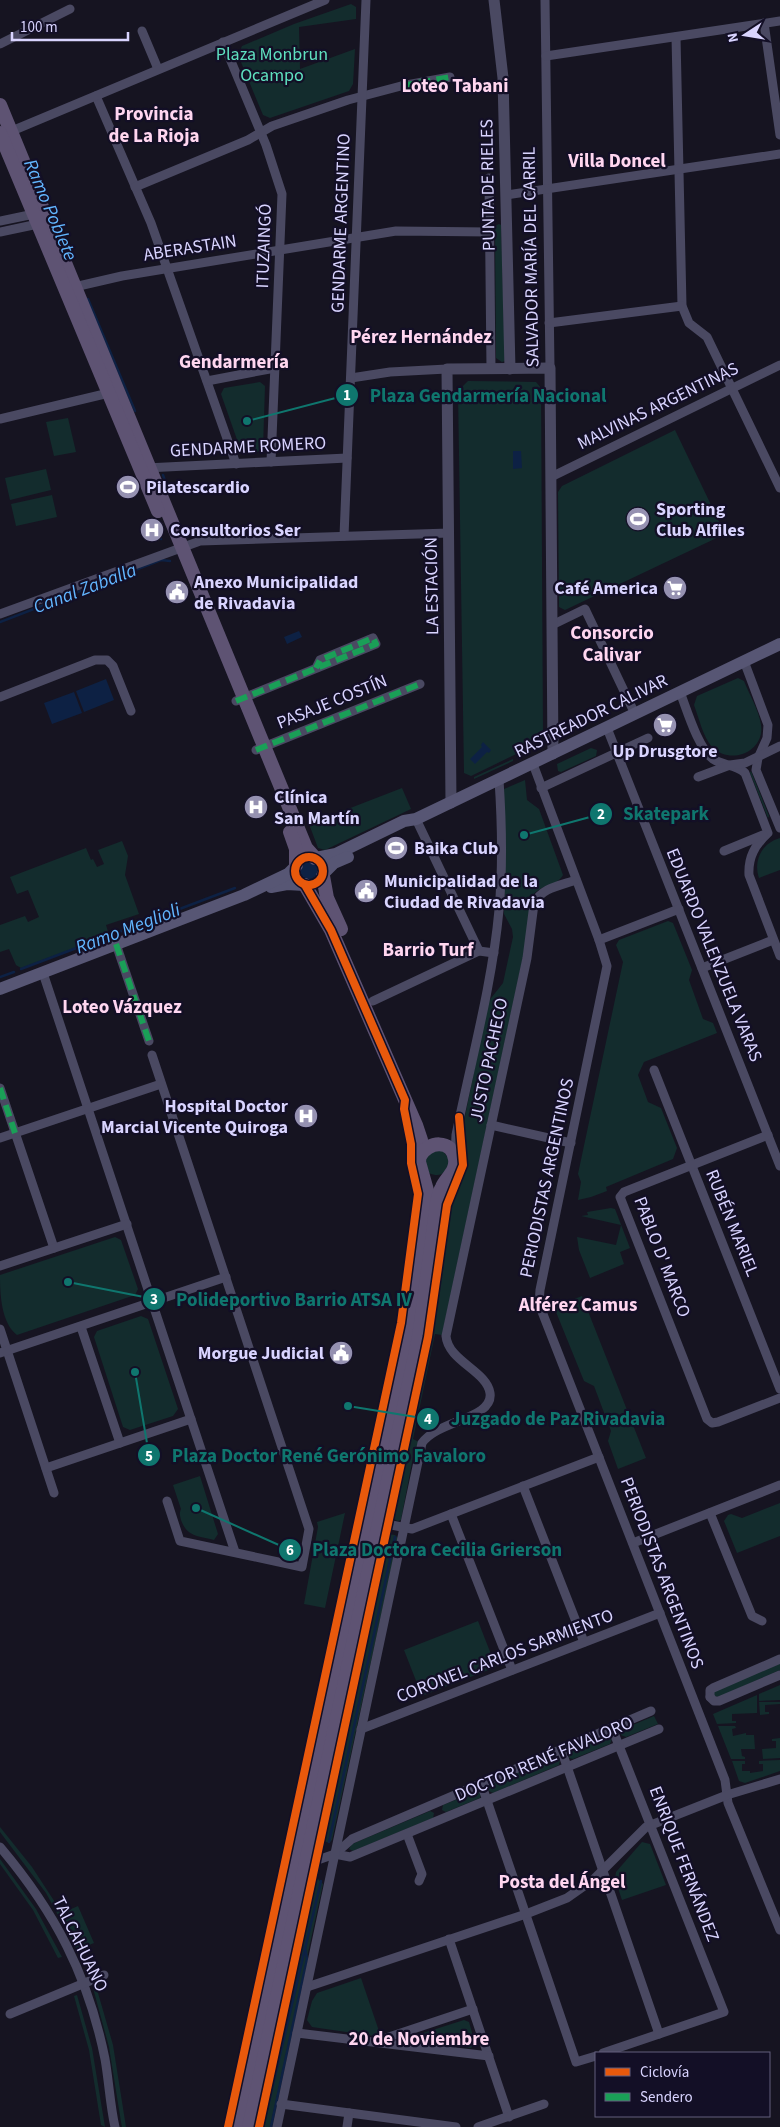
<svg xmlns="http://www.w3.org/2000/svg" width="780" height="2127" font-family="'Source Sans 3',sans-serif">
	<rect width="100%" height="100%" fill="#161421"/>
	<g fill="#132c2d">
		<polygon points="351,4 356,7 356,19 299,27 300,69 355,49 353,84 349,91 270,118 263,115 238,55 242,46 294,24"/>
		<polygon points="499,224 501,225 505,361 502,362 496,358 495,226"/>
		<polygon points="468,381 536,382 541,388 543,735 537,744 471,776 464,773 458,391"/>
		<path d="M260,382L265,386L263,448C256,454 249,455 241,451L221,394L224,388Z"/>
		<polygon points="68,418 76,452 54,456 46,422"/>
		<polygon points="675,430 725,534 565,610 559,607 558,492 562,486"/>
		<polygon points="46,469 51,490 10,500 5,478"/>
		<polygon points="52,495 57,517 16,526 11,504"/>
		<path d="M738,678L744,681C749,694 759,710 761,725C765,751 731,766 712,747C703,737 699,718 694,705L697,696Z"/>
		<polygon points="591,748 597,750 596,756 561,772 558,771 557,764"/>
		<polygon points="513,759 513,761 474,779 474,777"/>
		<polygon points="751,771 769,816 768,818 750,773"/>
		<path d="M525,780L527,800L539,809L563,875C557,887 539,884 532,897L523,957L442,1335L435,1334L413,1439L419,1442L414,1452L401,1520L398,1521L391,1518L432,1320L448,1205L464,1166L462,1131L488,1002L503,983L513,937L512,929L504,914L505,869L504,789Z"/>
		<polygon points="402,788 411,809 325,850 318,848 309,824"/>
		<path d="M780,838V870L759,878C753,860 762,843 780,838Z"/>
		<polygon points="122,841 128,856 125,875 139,914 106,925 109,935 21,968 16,965 9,949 0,952 0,925 25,916 28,922 39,917 28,890 17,894 10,877 86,848 91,860 93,859 97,867 104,864 98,850"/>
		<polygon points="668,921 673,923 692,970 689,980 703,1019 713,1023 717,1033 644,1062 638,1075 648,1102 661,1108 677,1148 673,1159 606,1187 607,1191 591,1197 578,1200 581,1182 578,1174 623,962 616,945 619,940"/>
		<path d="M442,1150L450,1160C446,1171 442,1179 429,1173L424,1157L426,1154Z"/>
		<polygon points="611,1208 615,1209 630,1248 620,1252 624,1264 590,1278 579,1250 577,1237 616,1245 621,1225 581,1216 588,1215 587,1212"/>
		<path d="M115,1237L121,1240L138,1289L135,1295L17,1335C1,1323 0,1294 0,1275Z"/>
		<polygon points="582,1296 646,1458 618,1469 608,1441 611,1431 594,1386 584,1381 554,1307"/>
		<polygon points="141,1316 148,1319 178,1409 173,1416 130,1430 123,1427 94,1337 97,1331"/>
		<path d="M200,1476L218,1534L214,1540C199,1536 187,1537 181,1520C180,1515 179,1514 181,1509L173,1485Z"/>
		<polygon points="780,1503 780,1536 737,1553 724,1521 728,1515 731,1514 742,1518"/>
		<polygon points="345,1513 325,1608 304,1604 318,1527 317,1522"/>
		<polygon points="388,1534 395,1535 398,1538 332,1840 329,1843 322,1840"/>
		<polygon points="478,1621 496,1667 422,1696 404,1650"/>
		<polygon points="780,1663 780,1670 719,1697 714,1696 714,1691"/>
		<polygon points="780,1685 780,1700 759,1701 759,1694"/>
		<polygon points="757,1695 757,1713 732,1714 732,1721 736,1721 736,1723 717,1724 713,1714"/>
		<polygon points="759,1702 780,1702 780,1704 765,1705 765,1712 769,1712 769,1714 760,1715"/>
		<polygon points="654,1716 658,1724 626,1737 621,1735 621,1730"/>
		<polygon points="718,1726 735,1726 736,1728 732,1729 733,1736 746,1733 746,1735 754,1735 755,1749 741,1749 742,1756 745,1757 745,1759 731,1759"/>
		<polygon points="606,1736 610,1736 612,1739 610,1744 573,1759 569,1758 568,1751"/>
		<polygon points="780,1738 780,1758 763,1759 762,1749 776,1748 776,1741 772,1741 772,1739"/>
		<polygon points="555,1757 560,1760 559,1765 493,1793 489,1791 488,1786 489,1784"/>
		<polygon points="780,1760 780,1771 745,1783 739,1781 732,1761 745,1761 745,1764 742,1764 742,1771 750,1771 750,1773 763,1771 763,1764 759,1764 759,1761"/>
		<polygon points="477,1791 481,1793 480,1798 446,1812 442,1810 443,1805"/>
		<polygon points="430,1811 434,1813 433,1818 353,1851 349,1849 352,1844"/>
		<polygon points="0,1827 32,1867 62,1913 78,1906 94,1943 77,1950 46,1893 0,1832"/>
		<polygon points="642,1842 650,1844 666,1885 622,1900 615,1879 616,1872"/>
		<polygon points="0,1859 36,1909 62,1957 58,1958 33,1910 0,1864"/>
		<polygon points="318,1879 323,1884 270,2127 260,2127 314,1880"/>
		<polygon points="361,1978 380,2034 374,2036 312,2027 307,2020 312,2001 317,1993"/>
		<polygon points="96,1986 113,2045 126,2127 122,2127 121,2122 109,2047 93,1988"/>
		<polygon points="77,1995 92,2048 105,2127 101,2125 89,2050 74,1996"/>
		<polygon points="464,2020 469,2022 475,2043 471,2048 418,2040 417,2036 420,2034"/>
	</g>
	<g fill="#0d2144">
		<polygon points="513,451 521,451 522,468 513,469"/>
		<polygon points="299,631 302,637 287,644 284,637"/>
		<polygon points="106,679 114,700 84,712 76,691"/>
		<polygon points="74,692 82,713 52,724 44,703"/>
		<polygon points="483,742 491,750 489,753 487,752 475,764 470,759 482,747 481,745"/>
		<circle cx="309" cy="870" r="9"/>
	</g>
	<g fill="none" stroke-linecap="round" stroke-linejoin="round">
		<g stroke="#0d2144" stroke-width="2.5">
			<polyline points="88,299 135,411"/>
			<polyline points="163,475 169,492"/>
			<polyline points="154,522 161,539"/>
			<polyline points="0,622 161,560 170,561"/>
			<polyline points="21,969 235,888"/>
			<polyline points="0,977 14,972"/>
			<polyline points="329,1842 395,1537"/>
			<polyline points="263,2127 321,1881"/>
			<polyline points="271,2127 307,1959 305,1948"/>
		</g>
		<g stroke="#4a4962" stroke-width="9">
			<polyline points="545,0 550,368"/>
			<polyline points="764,23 780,135"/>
			<polyline points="142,31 158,69"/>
			<polyline points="676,37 682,306 689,323 707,337 780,488"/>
			<polyline points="223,42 266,145 282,194 271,462"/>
			<polyline points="0,44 70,9"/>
			<polyline points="546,56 780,21"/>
			<polyline points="96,96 151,223 236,464"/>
			<polyline points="7,133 325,0"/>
			<polyline points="489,178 491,369"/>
			<polyline points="135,187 248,140 272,126 348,100 401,86 450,77"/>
			<polyline points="506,195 780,154"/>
			<polyline points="0,221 34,214"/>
			<polyline points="0,232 38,224"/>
			<polyline points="70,288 122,276 396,231 490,232"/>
			<polyline points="549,323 682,306"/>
			<polyline points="351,378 390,372 447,369"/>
			<polyline points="207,381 275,368"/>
			<polyline points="0,419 113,392"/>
			<polyline points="146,468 347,458"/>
			<polyline points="551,477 780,365"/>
			<polyline points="344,536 366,0"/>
			<polyline points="0,614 200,541 449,533"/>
			<polyline points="552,625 585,609 635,714"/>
			<polyline points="744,661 768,725 767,738 758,758 756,770 780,828"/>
			<path d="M680,692C687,710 698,748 713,759C723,766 736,764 745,773L768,833C755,845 748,857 749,875L780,956"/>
			<polyline points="0,697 95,660 107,660 113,666 131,711"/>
			<polyline points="236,701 376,644 373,638 320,660 316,668"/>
			<polyline points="607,728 780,1166"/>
			<polyline points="256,750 420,684"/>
			<polyline points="533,764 599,940 607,966 540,1290 539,1304 725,1780 728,1803 780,1930"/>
			<polyline points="698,777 730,765 745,763 780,746"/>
			<polyline points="541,788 648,738"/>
			<polyline points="416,819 479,951"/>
			<polyline points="724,851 763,835"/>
			<polyline points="599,940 679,909"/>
			<polyline points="116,944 149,1041"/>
			<polyline points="702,968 773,940"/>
			<polyline points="43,973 235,1552"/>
			<polyline points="373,1001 479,951 494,953"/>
			<polyline points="152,1055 309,1529 302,1567 180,1541 167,1501"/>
			<polyline points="654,1070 780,1389"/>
			<polyline points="0,1088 54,1248"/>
			<polyline points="491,1125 571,1143"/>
			<polyline points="768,1135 624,1192 620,1197 707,1419 712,1423 718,1422 780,1398"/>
			<polyline points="0,1138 161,1084"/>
			<path d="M455,1155L456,1135C471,1060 492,986 499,910C503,866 502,824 499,780"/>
			<polyline points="0,1266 127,1224"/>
			<polyline points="81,1327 120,1443"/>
			<polyline points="0,1329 54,1493"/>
			<polyline points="0,1353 226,1277"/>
			<polyline points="46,1468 191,1419"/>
			<polyline points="523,1486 584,1642"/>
			<polyline points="710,1513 752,1616 762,1621"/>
			<polyline points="451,1514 512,1670"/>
			<polyline points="376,1522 412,1529 599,1457"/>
			<polyline points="633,1543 780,1485"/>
			<polyline points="710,1697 710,1690 713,1688 780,1659"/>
			<polyline points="710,1697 714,1701 719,1701 780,1675"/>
			<polyline points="361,1729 660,1613"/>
			<polyline points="561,1749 659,2034"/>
			<polyline points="481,1783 576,2062 596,2056"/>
			<polyline points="407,1834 422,1874 419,1881"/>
			<path d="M0,1847C55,1912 88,1975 105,2059C109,2082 110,2105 115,2127"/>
			<polyline points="335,1854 350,1857 659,1729"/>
			<polyline points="302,1863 306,1864 335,1854 352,1839 651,1711"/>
			<polyline points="449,1939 509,2117"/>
			<polyline points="307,1987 526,1914 567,1898 594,1879 646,1827 727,1795 780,1779"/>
			<polyline points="10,2014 104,1975"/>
			<polyline points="297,2033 489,2056"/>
			<polyline points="377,2041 473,2009"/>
			<polyline points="603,2053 724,2012 612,1728"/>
			<polyline points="281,2104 456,2127"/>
			<path d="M277,2127L422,1443C438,1420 494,1419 490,1393C487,1371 448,1361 446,1336L527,958L534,904C540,888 562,885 576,880"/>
			<polyline points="347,2127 349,2113"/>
			<polyline points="478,2127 544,2104"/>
		</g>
		<g stroke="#4a4962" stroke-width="11">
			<polyline points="494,0 503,78 510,369"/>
			<polyline points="451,803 447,369 550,368 553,754"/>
		</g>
		<g stroke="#575674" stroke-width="12">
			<polyline points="316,858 336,854 404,821 416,819 780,644"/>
			<polyline points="323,874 334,863 348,857"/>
			<polyline points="271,887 287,884 304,885"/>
			<polyline points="0,989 244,895 288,874 296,866"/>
		</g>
		<g stroke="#5e5373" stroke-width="14">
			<polyline points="0,105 306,848 315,858"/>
			<polyline points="0,133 158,511"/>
			<polyline points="290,832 296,849 296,865"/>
			<polyline points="323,876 327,898 341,929"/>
			<polyline points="238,2127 409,1328 428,1194 419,1162 421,1140 416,1125 331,930 305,885"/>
			<path d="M249,2127L419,1337L437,1203C438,1197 439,1192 442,1187C446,1178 457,1171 455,1159C452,1139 428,1141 420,1156"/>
		</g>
		<g stroke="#1a9f57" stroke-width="6" stroke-dasharray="12 6" stroke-linecap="butt">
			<polyline points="401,86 450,77"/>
			<polyline points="236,701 376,644 373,638 320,660 316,668"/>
			<polyline points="256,750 420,684"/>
			<polyline points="116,944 149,1041"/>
			<polyline points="0,1088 15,1133"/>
		</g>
		<g stroke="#130f26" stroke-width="11">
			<g id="cycleway">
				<circle cx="309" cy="871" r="14"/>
				<polyline points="228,2127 401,1323 418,1194 411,1163 411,1144 404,1109 405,1100 331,930 305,885"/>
				<polyline points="259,2127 428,1337 447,1205 463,1165 459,1117"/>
			</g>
		</g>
		<use href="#cycleway" stroke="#e8590c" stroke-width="8"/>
	</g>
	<defs>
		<g id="stadium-disc" transform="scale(1.25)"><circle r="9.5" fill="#9591b1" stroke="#130f26"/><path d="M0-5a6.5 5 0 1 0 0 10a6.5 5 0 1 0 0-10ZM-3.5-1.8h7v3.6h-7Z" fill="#fff"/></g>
		<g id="hospital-disc" transform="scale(1.25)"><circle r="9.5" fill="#9591b1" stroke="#130f26"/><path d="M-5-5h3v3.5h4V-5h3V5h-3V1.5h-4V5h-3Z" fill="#fff"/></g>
		<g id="supermarket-disc" transform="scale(1.25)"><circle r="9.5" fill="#9591b1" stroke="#130f26"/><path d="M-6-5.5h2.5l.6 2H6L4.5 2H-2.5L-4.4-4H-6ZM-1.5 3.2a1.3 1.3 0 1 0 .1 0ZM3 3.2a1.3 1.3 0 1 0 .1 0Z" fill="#fff"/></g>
		<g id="civic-disc" transform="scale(1.25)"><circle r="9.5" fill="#9591b1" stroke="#130f26"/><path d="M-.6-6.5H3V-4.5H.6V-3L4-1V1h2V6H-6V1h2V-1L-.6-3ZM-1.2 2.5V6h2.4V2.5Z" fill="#fff"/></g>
	</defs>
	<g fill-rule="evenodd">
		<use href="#stadium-disc" x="128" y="487"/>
		<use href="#stadium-disc" x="638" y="519"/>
		<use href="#hospital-disc" x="152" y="530"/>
		<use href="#supermarket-disc" x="675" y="588"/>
		<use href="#civic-disc" x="177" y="592"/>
		<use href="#supermarket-disc" x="665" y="725"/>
		<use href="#hospital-disc" x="256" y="807"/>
		<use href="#stadium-disc" x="396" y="848"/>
		<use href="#civic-disc" x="366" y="891"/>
		<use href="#hospital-disc" x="306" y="1116"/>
		<use href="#civic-disc" x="341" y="1353"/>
	</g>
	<g text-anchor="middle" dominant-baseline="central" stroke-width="4.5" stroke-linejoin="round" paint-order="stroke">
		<g font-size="18" fill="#5fe0c0" stroke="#130f26">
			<text x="272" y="54">Plaza Monbrun<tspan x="272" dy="21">Ocampo</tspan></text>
		</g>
		<g font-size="18" fill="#d9d4ff" stroke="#130f26">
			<text transform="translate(488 185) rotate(-91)">PUNTA DE RIELES</text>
			<text transform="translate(341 223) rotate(-88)">GENDARME ARGENTINO</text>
			<text transform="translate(264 246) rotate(-88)">ITUZAINGÓ</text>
			<text transform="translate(190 248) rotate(-9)">ABERASTAIN</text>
			<text transform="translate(531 257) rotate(-91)">SALVADOR MARÍA DEL CARRIL</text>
			<text transform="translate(658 406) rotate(-26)">MALVINAS ARGENTINAS</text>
			<text transform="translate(248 447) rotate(-3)">GENDARME ROMERO</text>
			<text transform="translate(432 586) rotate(-91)">LA ESTACIÓN</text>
			<text transform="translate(332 702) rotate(-22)">PASAJE COSTÍN</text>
			<text transform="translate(591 716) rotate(-26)">RASTREADOR CALIVAR</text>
			<text transform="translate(714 955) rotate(68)">EDUARDO VALENZUELA VARAS</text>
			<text transform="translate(489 1060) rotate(-78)">JUSTO PACHECO</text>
			<text transform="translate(547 1178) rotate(-78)">PERIODISTAS ARGENTINOS</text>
			<text transform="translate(732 1223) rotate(68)">RUBÉN MARIEL</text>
			<text transform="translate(662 1257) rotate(69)">PABLO D' MARCO</text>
			<text transform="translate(662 1573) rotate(69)">PERIODISTAS ARGENTINOS</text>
			<text transform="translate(505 1656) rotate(-21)">CORONEL CARLOS SARMIENTO</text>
			<text transform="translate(544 1759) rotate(-23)">DOCTOR RENÉ FAVALORO</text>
			<text transform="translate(684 1864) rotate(69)">ENRIQUE FERNÁNDEZ</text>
			<text transform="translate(80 1944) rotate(64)">TALCAHUANO</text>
		</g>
		<g font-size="18" font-weight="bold" fill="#d9d4ff" stroke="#130f26" text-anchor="start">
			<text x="146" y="487">Pilatescardio</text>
			<text x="656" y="509">Sporting<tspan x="656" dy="21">Club Alfiles</tspan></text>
			<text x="170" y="530">Consultorios Ser</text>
			<text x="194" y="582">Anexo Municipalidad<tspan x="194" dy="21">de Rivadavia</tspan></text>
			<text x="658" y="588" text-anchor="end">Café America</text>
			<text x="665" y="751" text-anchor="middle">Up Drusgtore</text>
			<text x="274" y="797">Clínica<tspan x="274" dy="21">San Martín</tspan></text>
			<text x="414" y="848">Baika Club</text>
			<text x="384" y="881">Municipalidad de la<tspan x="384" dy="21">Ciudad de Rivadavia</tspan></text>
			<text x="288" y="1106" text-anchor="end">Hospital Doctor<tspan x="288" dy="21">Marcial Vicente Quiroga</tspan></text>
			<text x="324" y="1353" text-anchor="end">Morgue Judicial</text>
		</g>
		<g font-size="19" font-weight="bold" fill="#ffd6f0" stroke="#130f26">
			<text x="455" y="86">Loteo Tabani</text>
			<text x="154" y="114">Provincia<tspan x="154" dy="22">de La Rioja</tspan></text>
			<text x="617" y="161">Villa Doncel</text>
			<text x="421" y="337">Pérez Hernández</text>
			<text x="234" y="362">Gendarmería</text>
			<text x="612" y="633">Consorcio<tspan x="612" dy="22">Calivar</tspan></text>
			<text x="428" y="950">Barrio Turf</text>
			<text x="122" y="1007">Loteo Vázquez</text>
			<text x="578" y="1305">Alférez Camus</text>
			<text x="562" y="1882">Posta del Ángel</text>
			<text x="419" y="2039">20 de Noviembre</text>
		</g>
		<g font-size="19" font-style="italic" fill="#62b6ff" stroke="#130f26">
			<text transform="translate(50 210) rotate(67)">Ramo Poblete</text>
			<text transform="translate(85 589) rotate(-21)">Canal Zaballa</text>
			<text transform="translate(128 929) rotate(-21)">Ramo Meglioli</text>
		</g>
	</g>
	<path fill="none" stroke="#0f766e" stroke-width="2" d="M247 421L347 395M524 835L601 814M68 1282L154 1299M348 1406L428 1419M135 1372L149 1455M196 1508L290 1550"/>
	<g fill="#0f766e" stroke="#130f26" stroke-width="2">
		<circle cx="247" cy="421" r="5"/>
		<circle cx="524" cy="835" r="5"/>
		<circle cx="68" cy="1282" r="5"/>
		<circle cx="348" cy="1406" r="5"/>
		<circle cx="135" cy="1372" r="5"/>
		<circle cx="196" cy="1508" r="5"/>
		<circle cx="347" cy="395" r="12"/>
		<circle cx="601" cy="814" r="12"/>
		<circle cx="154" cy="1299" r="12"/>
		<circle cx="428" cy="1419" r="12"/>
		<circle cx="149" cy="1455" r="12"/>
		<circle cx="290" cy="1550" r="12"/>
	</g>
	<g font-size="15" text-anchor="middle" font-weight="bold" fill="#fff">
		<text x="347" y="400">1</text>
		<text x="601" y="819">2</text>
		<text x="154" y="1304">3</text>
		<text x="428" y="1424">4</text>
		<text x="149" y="1461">5</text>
		<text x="290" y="1555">6</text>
	</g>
	<g font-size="19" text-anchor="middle" font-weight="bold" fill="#0f766e" stroke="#130f26" stroke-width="4.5" stroke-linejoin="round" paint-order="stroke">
		<text x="488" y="402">Plaza Gendarmería Nacional</text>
		<text x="666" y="820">Skatepark</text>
		<text x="294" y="1306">Polideportivo Barrio ATSA IV</text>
		<text x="558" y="1425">Juzgado de Paz Rivadavia</text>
		<text x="329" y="1462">Plaza Doctor René Gerónimo Favaloro</text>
		<text x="437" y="1556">Plaza Doctora Cecilia Grierson</text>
	</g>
	<rect x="595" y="2052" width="175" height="65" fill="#130f26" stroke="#625e7d"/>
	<rect x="605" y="2068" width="25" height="8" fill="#e8590c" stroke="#625e7d"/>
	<text x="640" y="2077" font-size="15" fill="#d9d4ff">Ciclovía</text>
	<rect x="605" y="2093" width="25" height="8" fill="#1a9f57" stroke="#625e7d"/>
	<text x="640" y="2102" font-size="15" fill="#d9d4ff">Sendero</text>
	<g transform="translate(745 35) rotate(258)" stroke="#130f26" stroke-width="4" paint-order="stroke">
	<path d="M0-4L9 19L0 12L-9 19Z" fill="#d9d4ff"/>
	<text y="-8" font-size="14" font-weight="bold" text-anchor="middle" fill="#d9d4ff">N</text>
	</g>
	<path d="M12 32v8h116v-8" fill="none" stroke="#d9d4ff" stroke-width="2.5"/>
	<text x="20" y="32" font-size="15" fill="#d9d4ff" stroke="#130f26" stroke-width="4" paint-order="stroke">100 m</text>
</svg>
